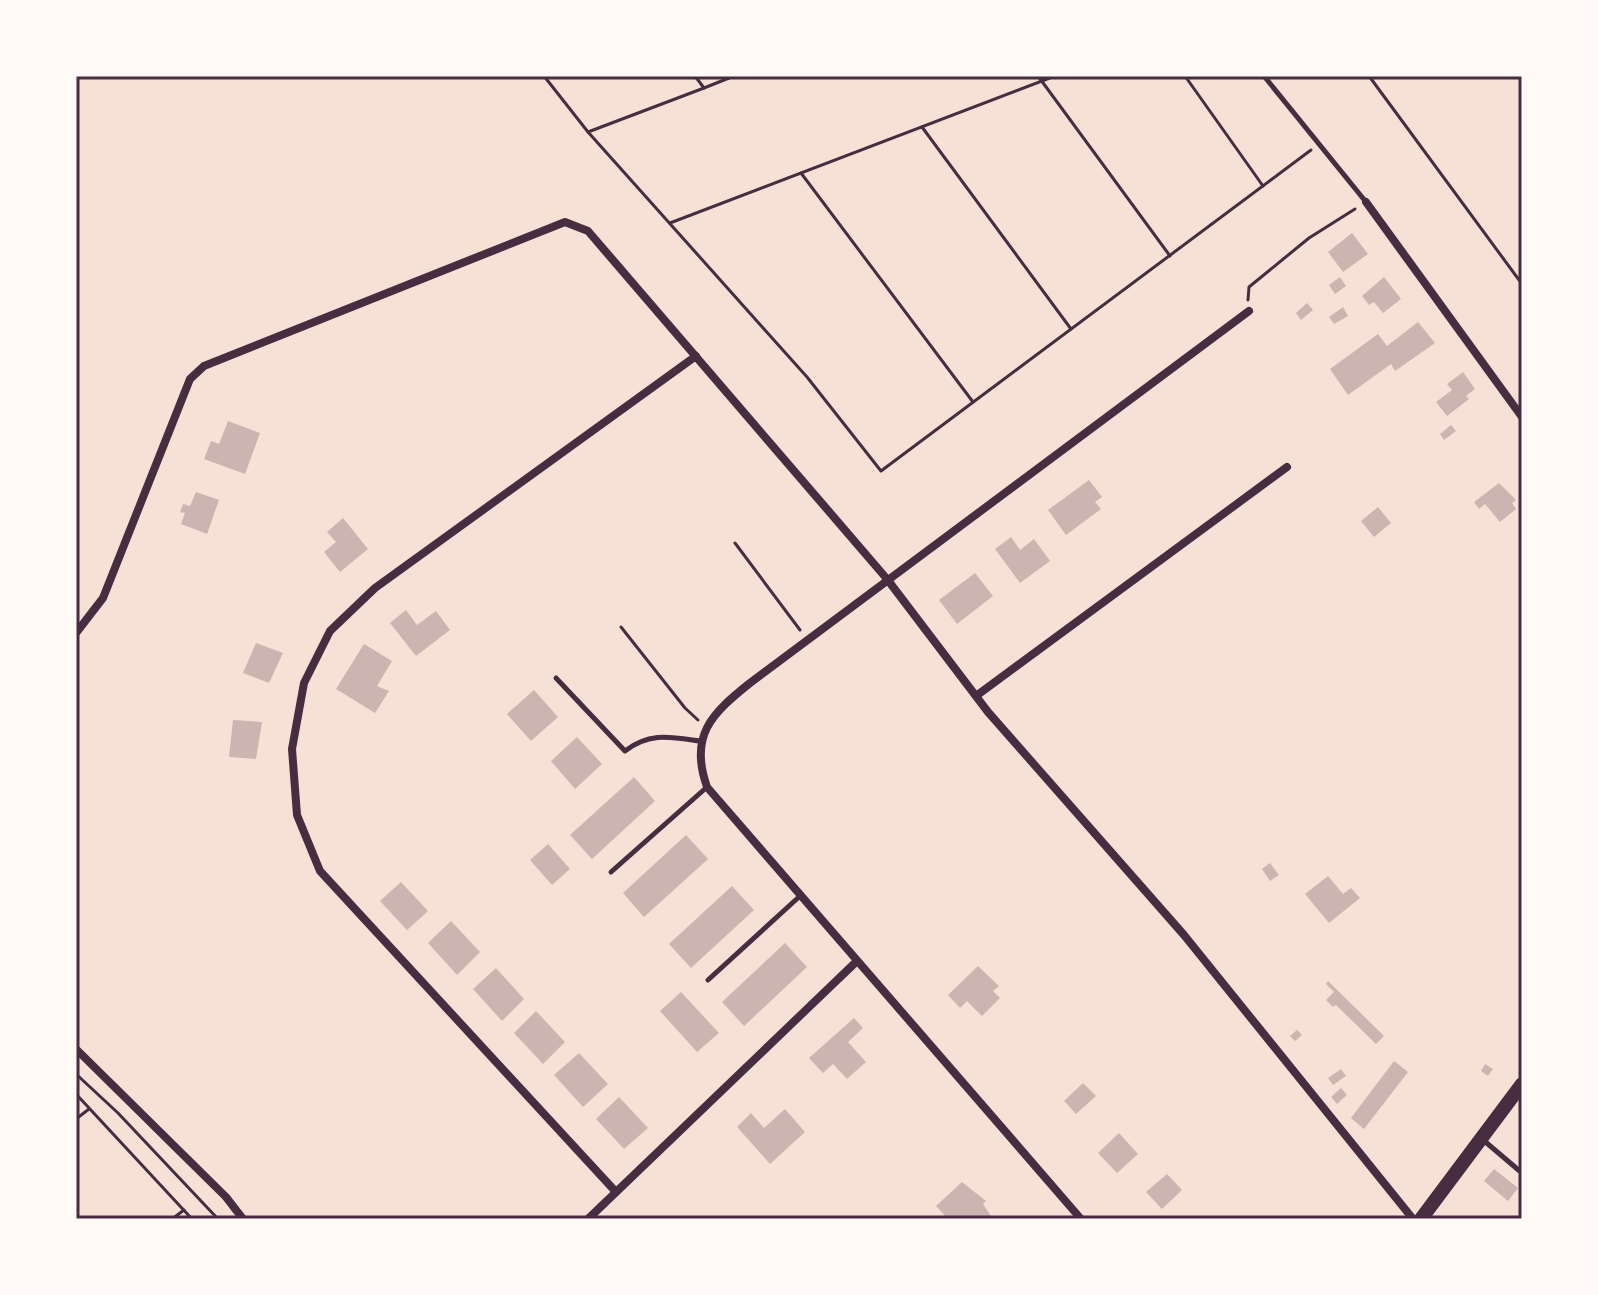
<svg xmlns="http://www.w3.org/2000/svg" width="1598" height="1295" font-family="'Alegreya Sans',sans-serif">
	<rect width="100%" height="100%" fill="#f7e1d7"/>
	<g fill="#ccb4b1">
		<polygon points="1352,233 1368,254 1343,272 1328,252"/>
		<polygon points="1340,277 1346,286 1335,294 1329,285"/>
		<polygon points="1384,277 1401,299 1383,313 1374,302 1369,305 1362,296"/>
		<polygon points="1307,303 1313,310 1301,320 1296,313"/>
		<polygon points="1343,307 1348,316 1334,324 1329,317"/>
		<polygon points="1418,322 1435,343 1395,371 1391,364 1348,395 1330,369 1378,334 1387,346"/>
		<polygon points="1463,372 1475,389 1466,396 1469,399 1447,416 1436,402 1452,390 1447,384"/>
		<polygon points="228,421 260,433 245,474 204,459 211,441 219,444"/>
		<polygon points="1451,425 1456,431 1444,440 1440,434"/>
		<polygon points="1089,480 1102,497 1095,502 1101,509 1066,535 1048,510"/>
		<polygon points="1499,483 1516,500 1512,503 1516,509 1500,522 1485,504 1479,509 1474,502"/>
		<polygon points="196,492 219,500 207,534 181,524 185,513 180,512 183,504 190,506"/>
		<polygon points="1378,507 1391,523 1374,537 1361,521"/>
		<polygon points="343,518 368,549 340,572 324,552 336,542 327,532"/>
		<polygon points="1011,537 1020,550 1034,539 1050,561 1020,583 995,549"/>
		<polygon points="975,573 993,596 957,624 939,600"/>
		<polygon points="406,610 417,625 436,611 450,630 416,656 390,623"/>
		<polygon points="256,643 283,653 269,683 243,673"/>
		<polygon points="364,644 392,661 377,686 389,691 375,713 336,689"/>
		<polygon points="534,690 558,717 531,741 507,714"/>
		<polygon points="233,720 262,722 256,759 229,757"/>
		<polygon points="577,737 602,764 575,789 551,761"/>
		<polygon points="634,777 655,801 592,859 570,835"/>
		<polygon points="686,835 708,859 644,917 623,893"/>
		<polygon points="548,844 570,869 552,885 530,860"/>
		<polygon points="1270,863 1279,875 1270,881 1262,869"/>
		<polygon points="1328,876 1343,894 1351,888 1360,898 1329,923 1305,894"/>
		<polygon points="401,882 428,911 407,930 380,901"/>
		<polygon points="732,886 754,910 691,968 669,944"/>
		<polygon points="451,921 480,952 457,975 428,943"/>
		<polygon points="785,943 807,967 744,1026 722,1002"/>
		<polygon points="978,966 999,986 993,991 1000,998 982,1016 967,1001 960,1008 948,995"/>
		<polygon points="496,968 524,999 502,1021 473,989"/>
		<polygon points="1328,981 1384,1036 1376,1044 1336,1005 1333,1007 1326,1000 1334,992 1326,984"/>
		<polygon points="681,992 719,1033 697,1052 660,1011"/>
		<polygon points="536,1011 565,1042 543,1064 514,1033"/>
		<polygon points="854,1018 863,1028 848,1042 866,1062 847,1079 833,1064 823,1073 809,1058"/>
		<polygon points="1297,1030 1302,1035 1295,1041 1290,1036"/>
		<polygon points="579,1053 608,1084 583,1107 554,1075"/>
		<polygon points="1394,1061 1408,1072 1364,1129 1351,1118"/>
		<polygon points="1485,1064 1493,1069 1488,1076 1481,1071"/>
		<polygon points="1341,1069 1346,1076 1333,1085 1328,1078"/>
		<polygon points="1083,1083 1096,1096 1076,1114 1064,1101"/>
		<polygon points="1341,1088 1347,1095 1337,1104 1331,1097"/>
		<polygon points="619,1097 648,1128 624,1149 596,1119"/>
		<polygon points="785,1109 805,1132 770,1164 737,1127 751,1113 764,1128"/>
		<polygon points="1119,1133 1138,1154 1117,1173 1098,1153"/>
		<polygon points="1494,1169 1518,1188 1508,1201 1484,1181"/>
		<polygon points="1167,1174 1182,1190 1162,1209 1146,1192"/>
		<polygon points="962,1182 986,1201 983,1204 993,1219 948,1219 936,1206"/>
	</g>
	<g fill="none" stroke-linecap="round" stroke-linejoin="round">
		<g stroke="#4a2c40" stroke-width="3">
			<polyline points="544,76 588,132 704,88 695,76"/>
			<polyline points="1038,76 1170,256"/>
			<polyline points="1185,76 1263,186"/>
			<polyline points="1369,76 1522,284"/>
			<polyline points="704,88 734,76"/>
			<polyline points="922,127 1071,329"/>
			<polyline points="588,132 807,377 881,471 1311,150"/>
			<polyline points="801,173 973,402"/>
			<polyline points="670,223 1055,76"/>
			<polyline points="1248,300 1249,287 1309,238 1355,209"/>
			<polyline points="735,543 800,630"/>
			<polyline points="621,627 685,708 698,720"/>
			<polyline points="76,1074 118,1113 218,1219"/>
			<polyline points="76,1094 192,1219"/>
			<polyline points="76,1119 89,1109"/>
			<polyline points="172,1219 184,1210"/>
		</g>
		<g stroke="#4a2c40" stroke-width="5">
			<polyline points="1264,76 1366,202"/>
			<path d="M556,678L625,751C650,732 670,737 700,741"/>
			<polyline points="611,872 707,787"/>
			<polyline points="708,980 800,896"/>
			<polyline points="1482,1139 1522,1173"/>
		</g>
		<g stroke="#4a2c40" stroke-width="8">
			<polyline points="1366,202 1522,417"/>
			<polyline points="76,633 103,598 190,379 204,366 565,222 588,231 887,579 988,712 1184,935 1413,1219"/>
			<polyline points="976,696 1287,467"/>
			<polyline points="76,1049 226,1197 243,1219"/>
			<polyline points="616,1192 320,871 297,815 292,749 304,683 330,631 375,588 696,356"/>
			<polyline points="588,1219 857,961"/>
			<path d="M1081,1219L707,787C689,736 711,714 750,683L1249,311"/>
		</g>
		<polyline stroke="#4a2c40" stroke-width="14" points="1421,1219 1522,1084"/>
	</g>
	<rect width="1598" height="1295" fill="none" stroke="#fffaf5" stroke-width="156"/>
	<rect x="78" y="78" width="1442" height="1139" fill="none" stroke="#4a2c40" stroke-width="3"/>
</svg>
